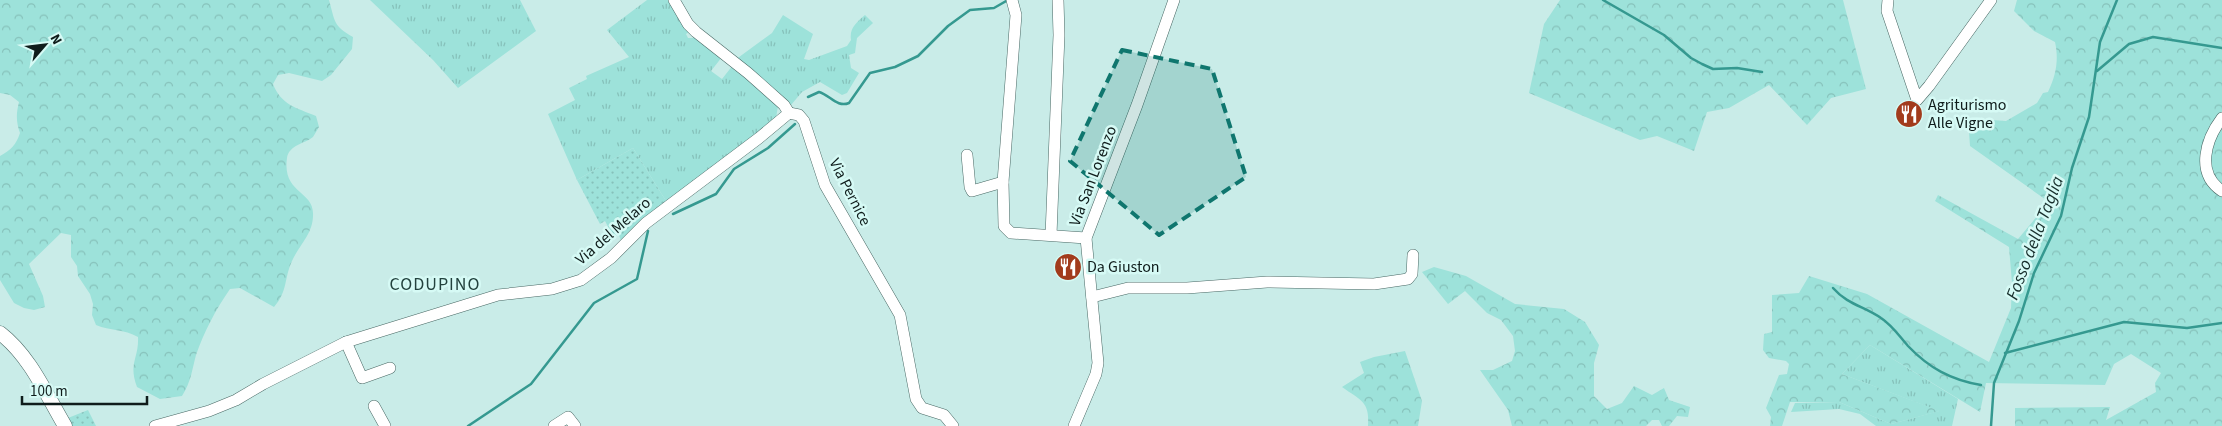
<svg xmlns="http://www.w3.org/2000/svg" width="2222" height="426" font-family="'Source Sans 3',sans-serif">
	<defs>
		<pattern id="grass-tufts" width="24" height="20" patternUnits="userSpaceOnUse" patternTransform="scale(1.25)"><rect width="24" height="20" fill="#9de2da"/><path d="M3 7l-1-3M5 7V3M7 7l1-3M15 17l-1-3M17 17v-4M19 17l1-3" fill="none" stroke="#86c1ba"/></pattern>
		<pattern id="forest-crowns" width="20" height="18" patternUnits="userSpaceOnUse" patternTransform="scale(1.25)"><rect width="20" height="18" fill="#9de2da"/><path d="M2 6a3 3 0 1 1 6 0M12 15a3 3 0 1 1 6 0" fill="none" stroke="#86c1ba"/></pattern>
		<pattern id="park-dots" width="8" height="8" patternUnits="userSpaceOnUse" patternTransform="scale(1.25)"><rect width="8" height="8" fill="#9de2da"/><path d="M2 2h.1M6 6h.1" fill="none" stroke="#86c1ba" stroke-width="1.8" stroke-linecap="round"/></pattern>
	</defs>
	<rect width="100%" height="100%" fill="#c9ece8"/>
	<g fill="url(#grass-tufts)">
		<polygon points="370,0 520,0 536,31 458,88 433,60"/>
		<polygon points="647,0 671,0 689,32 686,34 688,38 698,38 722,57 711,71 722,79 733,65 735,71 738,70 778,106 776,118 708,172 666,201 633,148 577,180 548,114 575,100 569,88 587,79 586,76 629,57 607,30"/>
		<path d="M783,15L813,34L804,59L809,60L847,46L851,40C849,28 857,22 865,15L873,23L857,38L855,53L849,55L851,68L859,73L847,93L842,95L820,82L802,92L791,105L735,60L772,33Z"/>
		<polygon points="1870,345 1958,399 1952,426 1876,426 1860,414 1839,409 1791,412 1795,403 1839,402 1891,424 1939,411 1842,374"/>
	</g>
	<g fill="url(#forest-crowns)">
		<path d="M0,0H329C335,21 333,26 353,37L352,49L331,75L322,81L289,73L278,75L273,84C281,105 297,108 316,116L319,127C317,130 315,134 313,137C304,144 289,145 287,158C282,193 313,191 313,213C314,233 299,245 292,261C284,278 288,291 274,307L240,288L230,289C216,309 204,332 196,355C192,370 191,382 182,396L160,399L137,387C128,363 139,359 138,337C124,329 110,331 96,325L92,315L93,304L90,294L78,276L77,266L71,257V235L61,233L29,264L43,296L45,307L34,310L24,308L14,303L0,280V156C11,150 16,145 20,133C16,122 16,114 19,102L10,95L0,93Z"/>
		<polygon points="1560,0 1843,0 1866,89 1831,98 1807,125 1769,85 1729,108 1707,112 1694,151 1657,136 1640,140 1529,93 1544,24"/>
		<path d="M2017,0H2222V426H2015V408L2110,407L2106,420L2156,392L2155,383L2161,373L2131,354L2114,364L2105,385L1986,383L1980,412L1870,345L1842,374L1940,411L1891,424L1839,402H1790L1782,426H1770L1771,417L1766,408L1779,375L1787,374L1789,364L1786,361L1769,358L1763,350L1764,334L1772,332V295L1799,293L1809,276L1867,294L1989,362L2011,308L2012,283L2009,247L1935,201L1938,195L2018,239L2049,202L1970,146L1969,132L1979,119L2006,121L2037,103L2043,93L2048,92C2056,75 2059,60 2055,42L2034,31L2014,11Z"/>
		<polygon points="1434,267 1466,276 1515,304 1564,309 1585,322 1599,345 1594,363 1594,396 1607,409 1622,403 1634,386 1652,395 1664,388 1669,400 1690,407 1688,417 1677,416 1669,426 1662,426 1659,420 1652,420 1646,426 1512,426 1508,410 1480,370 1493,370 1512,361 1515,351 1513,336 1501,320 1487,313 1465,291 1448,304 1422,272"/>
		<path d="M1405,351L1422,401L1418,426H1368C1370,401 1360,400 1342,387L1364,373L1360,362L1374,357Z"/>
	</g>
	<g fill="url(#park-dots)">
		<polygon points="633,148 666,201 621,241 619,235 613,236 605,221 600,224 577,180"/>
		<polygon points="88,410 96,426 71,426 68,418"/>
	</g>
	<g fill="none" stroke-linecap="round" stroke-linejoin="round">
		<g stroke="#359990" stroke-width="2.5">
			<polyline points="1603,0 1664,35 1691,58 1702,64 1713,69 1737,68 1762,72"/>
			<polyline points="2097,71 2129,44 2153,37 2222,48"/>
			<path d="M808,97L819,92C830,95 837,108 849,103L870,73L895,67L918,56L948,26L970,10L994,8L1008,0"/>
			<polyline points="673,214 716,194 734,169 768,148 795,124"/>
			<path d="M1833,288C1848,305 1864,306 1881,318C1893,326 1899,336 1908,346C1929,368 1951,380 1981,385"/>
			<polyline points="2005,353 2124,322 2187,328 2222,323"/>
			<polyline points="468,426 531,384 594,303 637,279 648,231"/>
			<polyline points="1991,426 1994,383 2019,321 2034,273 2061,216 2072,168 2089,117 2100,42 2117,0"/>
		</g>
		<g stroke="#486864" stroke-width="12">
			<g id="minor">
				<polyline points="674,0 688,24 696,32 748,73 784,105 789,113"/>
				<polyline points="1888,0 1887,11 1917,100 1929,86 1991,0"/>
				<polyline points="789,113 799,115 804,121 825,185 900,315 916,399 922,408 944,415 953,426"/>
				<path d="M2222,118C2206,139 2195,173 2222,191"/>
				<polyline points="967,155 970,187 972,191 1003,182 1016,15 1012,0"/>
				<polyline points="1003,182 1004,226 1011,233 1086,238"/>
				<polyline points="1051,235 1059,35 1058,0"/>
				<polyline points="1092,297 1128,288 1187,288 1267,282 1374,284 1408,279 1412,274 1413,255"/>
				<polyline points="346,342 362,378 390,368"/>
				<polyline points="374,406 385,426"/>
				<polyline points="155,426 209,411 236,400 263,384 346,342 498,295 552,289 581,280 611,258 646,223 759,138 789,113"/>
				<polyline points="554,426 568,417 575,426"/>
				<polyline points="1074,426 1096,374 1098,363 1086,238 1137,105 1174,0"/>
			</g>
		</g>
		<g stroke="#486864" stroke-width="15">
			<path id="major" d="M0,333C30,356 46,394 65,426"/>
		</g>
		<use href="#minor" stroke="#fff" stroke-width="11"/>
		<use href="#major" stroke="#fff" stroke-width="14"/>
	</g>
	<path fill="#0f766e" fill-opacity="0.2" stroke="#0f766e" stroke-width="4" stroke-dasharray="10 6" stroke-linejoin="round" d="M1122,50L1212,69L1246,177L1159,235L1070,161Z"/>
	<defs>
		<g id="restaurant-disc" transform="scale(1.4375)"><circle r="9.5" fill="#a23b1c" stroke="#d6faf5"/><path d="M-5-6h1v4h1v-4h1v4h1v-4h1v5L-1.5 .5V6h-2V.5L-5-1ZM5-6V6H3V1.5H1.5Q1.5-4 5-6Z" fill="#fff"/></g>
	</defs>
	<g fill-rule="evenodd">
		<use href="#restaurant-disc" x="1909" y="114"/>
		<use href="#restaurant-disc" x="1068" y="267"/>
	</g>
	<g text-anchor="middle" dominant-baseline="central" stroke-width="5" stroke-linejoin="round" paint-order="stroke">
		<g font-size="16" fill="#0f1c1b" stroke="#d6faf5" text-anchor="start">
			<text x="1928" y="105">Agriturismo<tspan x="1928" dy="18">Alle Vigne</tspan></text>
			<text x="1087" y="267">Da Giuston</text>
		</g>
		<g font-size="16" fill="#0f1c1b" stroke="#d6faf5">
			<text transform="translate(1093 176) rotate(-69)">Via San Lorenzo</text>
			<text transform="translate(850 192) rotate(63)">Via Pernice</text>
			<text transform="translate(613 231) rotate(-41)">Via del Melaro</text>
		</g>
		<g font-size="18" font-style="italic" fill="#182f2c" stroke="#d6faf5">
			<text transform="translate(2035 238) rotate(-69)">Fosso della Taglia</text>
		</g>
		<g font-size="18" letter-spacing="1" fill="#23423e" stroke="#d6faf5">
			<text x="435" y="284">CODUPINO</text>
		</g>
	</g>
	<g transform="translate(45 45) rotate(62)" stroke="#d6faf5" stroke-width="4" paint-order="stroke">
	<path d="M0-4L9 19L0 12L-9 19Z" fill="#0f1c1b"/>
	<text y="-8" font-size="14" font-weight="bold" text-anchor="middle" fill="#0f1c1b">N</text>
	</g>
	<path d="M22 396v8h125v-8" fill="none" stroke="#0f1c1b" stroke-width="2.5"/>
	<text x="30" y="396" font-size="15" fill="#0f1c1b" stroke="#d6faf5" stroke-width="4" paint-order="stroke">100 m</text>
</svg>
